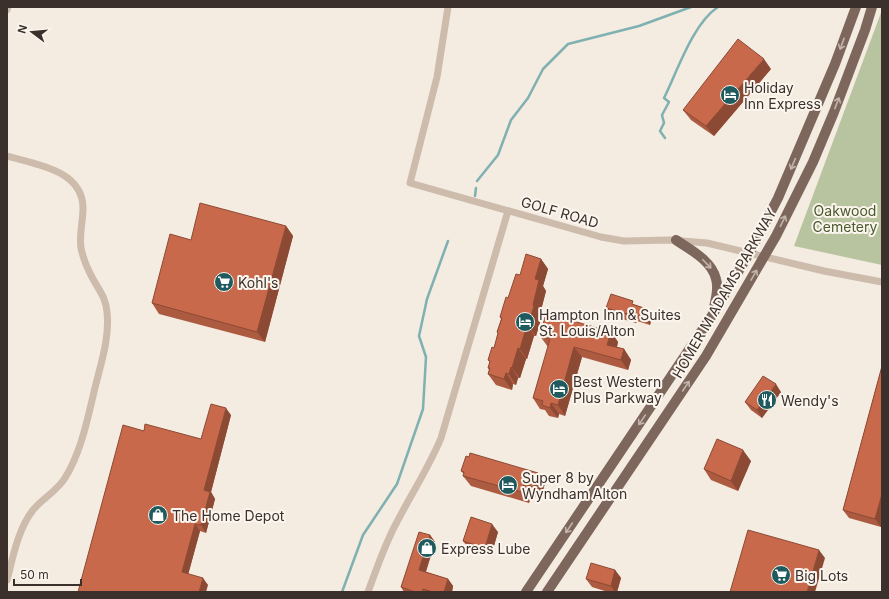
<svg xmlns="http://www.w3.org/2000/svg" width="889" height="599" font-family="Inter,sans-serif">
	<rect width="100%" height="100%" fill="#f4ebe1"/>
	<polygon fill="#b8c4a0" points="882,10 882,265 794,246"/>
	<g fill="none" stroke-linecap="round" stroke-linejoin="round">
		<g stroke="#7fb0b2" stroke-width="2.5">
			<path d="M665,138L660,131L664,123L662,115L669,102L664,98C677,72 693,23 718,7"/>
			<polyline points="477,181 498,155 511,120 528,98 543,69 568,44 639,26 691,7"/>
			<polyline points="475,196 476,188"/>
			<polyline points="342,592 363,535 397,484 423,409 426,357 419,336 427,299 448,241"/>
		</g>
		<g stroke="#cdbbac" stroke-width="7">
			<polyline points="448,7 437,77 410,183 601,237 624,241 670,240 707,243 824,271 882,282"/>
			<polyline points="7,10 8,7"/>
			<path d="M7,156C35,164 83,170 83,208C83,221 79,235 81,248C83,258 88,270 93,279C99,290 106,298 107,312C110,339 100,366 94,392C87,421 81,452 65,478C57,491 43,498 33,510C18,529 13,557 7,580"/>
			<path d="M368,592C377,568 385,543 398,520C412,493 429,467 441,438L508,211"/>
		</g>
		<g stroke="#7d675c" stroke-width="10">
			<path d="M676,240C691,250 712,261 716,279C719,288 716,298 714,307"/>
			<polyline points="526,592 713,314 750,252 778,198 835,64 856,7"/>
			<polyline points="547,592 706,356 776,236 813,162 834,112 865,30 872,7"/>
		</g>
	</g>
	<g fill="#ac5a40">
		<polygon points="771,69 714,136 691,120 683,110"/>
		<polygon points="286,226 293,236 265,342 159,314 152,303 191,240"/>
		<polygon points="541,259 548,269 543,286 546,291 540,314 542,316 536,336 534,336 527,359 526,359 520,378 518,378 516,385 513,384 512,390 496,385 488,374 489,370 488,368 490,362 488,360 494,348 498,333 497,332 501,319 500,317 520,275"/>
		<polygon points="635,305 647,309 652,317 650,325 637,321 636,323 612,316 606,308"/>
		<polygon points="611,332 618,342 617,347 624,349 631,360 628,370 582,357 565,416 559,414 558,418 549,416 545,410 540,409 533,398 548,347 540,336"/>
		<polygon points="882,366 882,522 881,527 849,518 843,510"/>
		<polygon points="781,392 762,418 751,410 745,402"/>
		<polygon points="231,415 211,492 215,499 206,533 200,531 188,574 208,585 78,592 201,439"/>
		<polygon points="751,461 738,491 711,480 704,469"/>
		<polygon points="461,471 545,483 541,498 531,495 529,503 471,486 463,476 464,474"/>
		<polygon points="498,532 491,556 469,549 463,541"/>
		<polygon points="430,535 435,542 426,572 448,579 453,586 452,592 404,592 401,587"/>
		<polygon points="615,570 621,578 617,592 608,592 592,587 586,579"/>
	</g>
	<g fill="#8c4a34">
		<polygon points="764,59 771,69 714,136 706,126"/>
		<polygon points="286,226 293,236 265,342 257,332"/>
		<polygon points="541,259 548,269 543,286 546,291 540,314 542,316 536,336 528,326 533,305 535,279"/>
		<polygon points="647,309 652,317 650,325 644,317"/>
		<polygon points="631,313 637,321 636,323 631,315"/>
		<polygon points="527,325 534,336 527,359 520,349"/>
		<polygon points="611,332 618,342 615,355 607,345"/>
		<polygon points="574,347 582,357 565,416 558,405"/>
		<polygon points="518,348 526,359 520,378 512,368"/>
		<polygon points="624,349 631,360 628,370 621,360"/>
		<polygon points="511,367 518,378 516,385 509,374"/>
		<polygon points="506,373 513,384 512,390 504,379"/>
		<polygon points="776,384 781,392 762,418 757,410"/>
		<polygon points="551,403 559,414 558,418 550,408"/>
		<polygon points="226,408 231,415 211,492 215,499 206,533 201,525 204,490"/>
		<polygon points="743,450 751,461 738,491 731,481"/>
		<polygon points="538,473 545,483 541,498 534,487"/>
		<polygon points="524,484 531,495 529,503 521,492"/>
		<polygon points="882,494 882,522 881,527 875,519"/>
		<polygon points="195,524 200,531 187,579 182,572"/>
		<polygon points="492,524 498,532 491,556 485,548"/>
		<polygon points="430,535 435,542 424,577 419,570"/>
		<polygon points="819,550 825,558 815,592 807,592"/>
		<polygon points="615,570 621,578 617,592 615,592 611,586"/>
		<polygon points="203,578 208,585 206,592 199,592"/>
		<polygon points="448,579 453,586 452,592 444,592"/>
	</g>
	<g fill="#c8694b" stroke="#8c4a34">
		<polygon points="738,39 764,59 706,126 683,110"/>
		<polygon points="200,203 286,226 257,332 152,303 170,234 191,240"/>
		<polygon points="526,254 541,259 535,279 539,280 533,305 534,306 528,326 527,325 520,349 518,348 512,368 511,367 509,374 506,373 504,379 488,374 490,368 488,368 490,361 488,360 492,347 494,348 498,333 497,332 502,318 500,317 506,297 508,298 516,274 520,275"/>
		<polygon points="611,294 633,301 632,304 647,309 644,317 631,313 631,315 606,308"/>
		<polygon points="546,313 611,332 607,345 624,349 621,360 574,347 558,405 551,403 550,408 542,405 543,401 533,398 550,339 540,336"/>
		<polygon points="882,366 882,494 875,519 843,510"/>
		<polygon points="763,376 776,384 757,410 745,402"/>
		<polygon points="211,404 226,408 204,490 210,492 201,525 195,524 182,572 203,578 199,592 78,592 123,425 144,431 145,424 201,439"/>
		<polygon points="717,439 743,450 731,481 704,469"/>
		<polygon points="470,453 538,473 534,487 524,484 521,492 463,476 464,472 461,471 466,456 469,457"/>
		<polygon points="471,517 492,524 485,548 463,541"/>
		<polygon points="748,530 819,550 807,592 730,592"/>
		<polygon points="419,532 430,535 419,570 448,579 444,592 433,592 423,589 422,592 415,592 401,587"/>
		<polygon points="591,563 615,570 611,586 586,579"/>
	</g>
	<defs><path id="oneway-shaft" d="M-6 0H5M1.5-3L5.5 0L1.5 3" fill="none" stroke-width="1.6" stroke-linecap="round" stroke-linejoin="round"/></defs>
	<g stroke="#c2b5ac">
		<use href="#oneway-shaft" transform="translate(842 44) rotate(110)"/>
		<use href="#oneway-shaft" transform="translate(837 103) rotate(-69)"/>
		<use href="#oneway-shaft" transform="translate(793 164) rotate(113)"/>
		<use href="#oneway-shaft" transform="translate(783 221) rotate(-64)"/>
		<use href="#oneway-shaft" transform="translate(707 264) rotate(46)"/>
		<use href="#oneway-shaft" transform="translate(754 275) rotate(-60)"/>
		<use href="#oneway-shaft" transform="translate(686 386) rotate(-56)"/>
		<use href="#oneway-shaft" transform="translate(642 420) rotate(124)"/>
		<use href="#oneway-shaft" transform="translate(569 528) rotate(124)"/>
	</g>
	<defs>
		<g id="hotel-disc" transform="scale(1)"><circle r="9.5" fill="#1f5a5e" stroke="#fbf5ee"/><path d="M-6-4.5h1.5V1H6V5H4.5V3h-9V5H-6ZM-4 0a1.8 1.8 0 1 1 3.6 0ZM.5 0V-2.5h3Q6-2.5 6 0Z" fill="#fff"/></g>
		<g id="supermarket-disc" transform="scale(1)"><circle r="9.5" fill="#1f5a5e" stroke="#fbf5ee"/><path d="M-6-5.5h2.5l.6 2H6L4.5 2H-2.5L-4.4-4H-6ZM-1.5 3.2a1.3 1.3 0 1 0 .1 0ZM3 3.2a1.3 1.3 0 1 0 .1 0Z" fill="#fff"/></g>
		<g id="restaurant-disc" transform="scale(1)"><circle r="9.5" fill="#1f5a5e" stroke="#fbf5ee"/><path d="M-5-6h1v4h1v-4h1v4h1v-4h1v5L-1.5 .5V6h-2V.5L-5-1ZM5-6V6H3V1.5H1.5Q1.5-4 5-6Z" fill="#fff"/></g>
		<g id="shop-disc" transform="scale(1)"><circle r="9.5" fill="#1f5a5e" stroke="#fbf5ee"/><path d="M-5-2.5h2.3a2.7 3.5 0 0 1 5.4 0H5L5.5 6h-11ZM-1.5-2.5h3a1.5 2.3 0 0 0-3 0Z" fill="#fff"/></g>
	</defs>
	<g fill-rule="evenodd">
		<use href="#hotel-disc" x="730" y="95"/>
		<use href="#supermarket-disc" x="224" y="282"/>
		<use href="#hotel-disc" x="525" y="322"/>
		<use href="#hotel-disc" x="559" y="389"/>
		<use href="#restaurant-disc" x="767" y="400"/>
		<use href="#hotel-disc" x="508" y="485"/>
		<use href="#shop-disc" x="158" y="515"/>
		<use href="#shop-disc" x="427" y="548"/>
		<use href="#supermarket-disc" x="781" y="575"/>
	</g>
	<g text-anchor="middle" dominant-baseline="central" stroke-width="4" stroke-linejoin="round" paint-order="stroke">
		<g font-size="14" fill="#3b302b" stroke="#fbf5ee" text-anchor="start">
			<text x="744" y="87">Holiday<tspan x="744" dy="16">Inn Express</tspan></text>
			<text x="238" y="282">Kohl's</text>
			<text x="539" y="314">Hampton Inn &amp; Suites<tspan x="539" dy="16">St. Louis/Alton</tspan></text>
			<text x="573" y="381">Best Western<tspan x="573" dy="16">Plus Parkway</tspan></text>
			<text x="781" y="400">Wendy's</text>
			<text x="522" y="477">Super 8 by<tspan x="522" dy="16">Wyndham Alton</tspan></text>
			<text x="172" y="515">The Home Depot</text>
			<text x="441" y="548">Express Lube</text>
			<text x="795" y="575">Big Lots</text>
		</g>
		<g font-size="14" fill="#4a5a2e" stroke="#fbf5ee">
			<text x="845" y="210">Oakwood<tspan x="845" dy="16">Cemetery</tspan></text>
		</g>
		<g font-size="14" fill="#3b302b" stroke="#fbf5ee">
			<text transform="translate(560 212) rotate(16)">GOLF ROAD</text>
			<text transform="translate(724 293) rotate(-60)">HOMER M ADAMS PARKWAY</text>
		</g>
	</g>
	<rect width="889" height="599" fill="none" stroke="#3b302b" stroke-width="16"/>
	<g transform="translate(32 32) rotate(286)" stroke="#fbf5ee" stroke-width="3" paint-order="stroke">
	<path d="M0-3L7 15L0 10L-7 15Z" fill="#3b302b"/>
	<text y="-6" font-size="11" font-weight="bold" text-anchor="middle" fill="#3b302b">N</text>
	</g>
	<path d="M14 579v6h67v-6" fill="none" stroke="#3b302b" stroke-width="2"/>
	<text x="20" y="579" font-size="12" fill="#3b302b" stroke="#fbf5ee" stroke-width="3" paint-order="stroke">50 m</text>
</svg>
